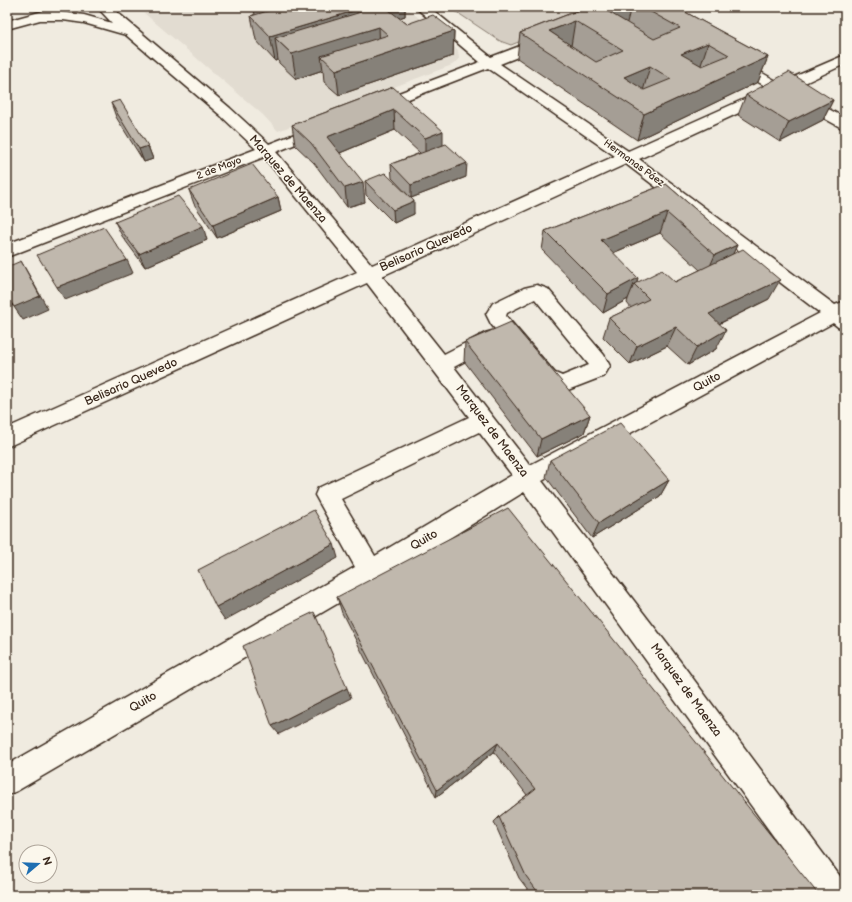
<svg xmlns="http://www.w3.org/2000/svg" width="852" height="902" font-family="'Balsamiq Sans',sans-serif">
	<rect width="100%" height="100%" fill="#f0ebe0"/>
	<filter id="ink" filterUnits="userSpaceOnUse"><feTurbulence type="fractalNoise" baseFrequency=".025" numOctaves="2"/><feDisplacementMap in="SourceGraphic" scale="8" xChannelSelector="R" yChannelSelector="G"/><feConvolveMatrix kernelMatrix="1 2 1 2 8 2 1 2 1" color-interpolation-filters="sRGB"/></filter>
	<g filter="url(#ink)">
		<polygon fill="#e2dcd1" points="137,7 405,7 449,42 458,50 459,59 452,65 278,131 262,114"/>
		<polygon fill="#d5cec3" stroke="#887c70" points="449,7 600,7 601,9 511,45 500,41"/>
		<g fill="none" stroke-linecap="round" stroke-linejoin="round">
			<g stroke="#3b2a1e" stroke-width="3">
				<path id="minor" d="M97,7H111L230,108L269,144L318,125L323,123L328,125L331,128L328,131L276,152L372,265L615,156L488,68L380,110L375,111L370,110L368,107L370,104L480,62L415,7H429L491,57L541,38H551L553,41L551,44L500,64L628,151L769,88L729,66L727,63L729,60L734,59L739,60L780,83L845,55V64L792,89L845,118V129L840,127L780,94L639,159L835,305L845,301V329L838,327L833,323L542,481L671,649L845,883V895H816L524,492L448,539L17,791L7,795V765L355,567L315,495L318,488L469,417L367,283L7,447V428L357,272L264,157L7,257V244L256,149L220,115L126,35L84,23L63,20H40L7,29V21L54,8L59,9L60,12L84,15L112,23ZM626,164L820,313L530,465L454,367L499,343L502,338L500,335L541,385L560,393L604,376L610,366L604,355L548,289L537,285L524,288L493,303L486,314L491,324L498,333L492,331L485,333L444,354L382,276ZM535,299L589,365L562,376L555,373L506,316L507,313ZM479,432L512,475L375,556L341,499Z"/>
			</g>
			<use href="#minor" fill="#fbf7ec" fill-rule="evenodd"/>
		</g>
		<g fill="#a59e95" stroke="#3b2a1e" fill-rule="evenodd">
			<polygon points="253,7 405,7 405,16 399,18 407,24 454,31 453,56 339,95 324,82 323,70 296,79 279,63 278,60 275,61 256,40 251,16 255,14"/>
			<polygon points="587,7 676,7 768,57 758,82 637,140 517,58 520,33"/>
			<polygon points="393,87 443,145 466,177 411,198 414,214 394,223 366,195 365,181 409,196 392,178 391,164 420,153 395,130 340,153 365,202 347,207 314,163 295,145 292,125"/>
			<polygon points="746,95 833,100 823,120 780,142 738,115"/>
			<polygon points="111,103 148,146 153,159 144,162 116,117"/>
			<path d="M666,184L737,245L733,253L769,299L719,324L716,349L688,365L667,346L630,364L603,337L609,318L631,308L627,303L628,299L603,313L542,250L545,231ZM660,233L700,270L675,282H637L613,253Z"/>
			<polygon points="189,190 278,197 281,211 217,238 194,204"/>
			<polygon points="115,222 207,240 145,267 122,236"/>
			<polygon points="465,342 590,415 584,433 537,456 464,361"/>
			<polygon points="550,460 669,480 660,496 592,538 546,477"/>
			<polygon points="337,597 817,895 532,895 519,878 494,822 499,817 527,795 494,752 436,797 342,613"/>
		</g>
		<g fill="#868179" stroke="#3b2a1e">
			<polygon points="267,7 333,7 271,32"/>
			<polygon points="377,7 405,7 405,16 378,25"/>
			<polygon points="618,7 631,7 626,26 607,11"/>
			<polygon points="357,10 359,33 379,27 380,52 321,56 323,70 296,79 292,54 275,38 278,60 275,61 270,36"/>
			<polygon points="575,21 571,46 549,31"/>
			<polygon points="454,31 453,56 339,95 336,70"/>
			<polygon points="708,43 700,68 681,54"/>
			<polygon points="768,57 758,82 637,140 644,114"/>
			<polygon points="650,66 643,91 624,77"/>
			<polygon points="833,100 823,120 780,142 789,122"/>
			<polygon points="394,110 395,130 330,157 327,137"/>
			<polygon points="443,131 443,151 425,158 425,138"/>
			<polygon points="148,146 153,159 144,162 139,149"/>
			<polygon points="467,163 466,177 411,198 411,185"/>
			<polygon points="363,182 365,202 347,207 345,188"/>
			<polygon points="278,197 281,211 217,238 213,225"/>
			<polygon points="414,201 414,214 394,223 393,210"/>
			<polygon points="667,213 660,233 596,260 601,240"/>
			<polygon points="203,226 207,240 145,267 139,254"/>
			<polygon points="737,245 728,265 706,275 715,255"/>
			<polygon points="127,260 133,273 65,300 57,287"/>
			<polygon points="21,261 29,275 48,309 23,320 14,307"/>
			<polygon points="638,278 636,286 634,284 628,299 603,313 608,294"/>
			<polygon points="780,280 769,299 700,333 709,314"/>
			<polygon points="7,295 14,305 7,308"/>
			<polygon points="676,327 667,346 630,364 637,346"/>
			<polygon points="726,330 716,349 688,365 697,347"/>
			<polygon points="590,415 584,433 537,456 541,439"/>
			<polygon points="669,480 660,496 592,538 599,523"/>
			<polygon points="334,544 338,558 225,620 216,607"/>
			<polygon points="347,688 351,698 279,734 272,726"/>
			<polygon points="498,743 494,752 436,797 437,790"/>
		</g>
		<g fill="#c0b8ad" stroke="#3b2a1e" fill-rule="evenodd">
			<polygon points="281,7 385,7 407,24 433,15 454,31 336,70 321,56 388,35 379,27 292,54 275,38 361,12 357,10 270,36 251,16"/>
			<path d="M587,7H618L607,11L654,39L680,28L642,7H676L768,57L644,114L520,33ZM575,21L623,50L596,62L549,31ZM708,43L729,55L702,66L681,54ZM650,66L671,79L644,90L624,77Z"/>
			<polygon points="789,72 833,100 789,122 746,95"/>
			<polygon points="393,87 443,131 425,138 394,110 327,137 363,182 345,188 311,143 292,125"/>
			<polygon points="120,100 148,146 139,149 111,103"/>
			<polygon points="446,144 467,163 411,185 391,164"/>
			<polygon points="252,164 278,197 213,225 189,190"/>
			<polygon points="385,173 414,201 393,210 365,181"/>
			<polygon points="666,184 737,245 715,255 667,213 601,240 638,278 608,294 545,231"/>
			<polygon points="178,196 203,226 139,254 115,222"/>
			<polygon points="104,227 127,260 57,287 37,255"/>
			<polygon points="743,249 780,280 709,314 726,330 697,347 676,327 637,346 609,318 649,299 634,284 662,270 675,282"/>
			<polygon points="21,261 40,296 14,307 7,296 7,267"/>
			<polygon points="511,322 590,415 541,439 465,342"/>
			<polygon points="620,423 669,480 599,523 550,460"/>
			<polygon points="508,508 818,894 817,895 540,895 526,876 499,817 535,789 498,743 437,790 337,597"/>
			<polygon points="314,510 334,544 216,607 198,570"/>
			<polygon points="314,612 347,688 272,726 243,646"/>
		</g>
	</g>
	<g text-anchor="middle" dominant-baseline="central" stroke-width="3" stroke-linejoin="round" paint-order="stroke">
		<g font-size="10" fill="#3b2a1e" stroke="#fbf7ec">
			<text transform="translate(634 163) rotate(36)">Hermanas Páez</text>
			<text transform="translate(219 168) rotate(-21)">2 de Mayo</text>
		</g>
		<g font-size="12" fill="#3b2a1e" stroke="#fbf7ec">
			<text transform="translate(288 179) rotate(49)">Marquez de Maenza</text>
			<text transform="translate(426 248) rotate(-24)">Belisario Quevedo</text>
			<text transform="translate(131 382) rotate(-24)">Belisario Quevedo</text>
			<text transform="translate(707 382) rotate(-28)">Quito</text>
			<text transform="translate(492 431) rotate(53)">Marquez de Maenza</text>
			<text transform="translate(424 540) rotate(-30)">Quito</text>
			<text transform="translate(686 690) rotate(54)">Marquez de Maenza</text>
			<text transform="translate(143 702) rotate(-30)">Quito</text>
		</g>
	</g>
	<rect width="852" height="902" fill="none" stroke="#fbf7ec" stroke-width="24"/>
	<rect x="12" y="12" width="828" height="878" fill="none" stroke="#3b2a1e" stroke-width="1.5" filter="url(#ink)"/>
	<g transform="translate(38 864) rotate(71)"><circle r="19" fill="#fbf7ec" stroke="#aea59a"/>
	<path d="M0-3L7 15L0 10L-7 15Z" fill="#1f6fb2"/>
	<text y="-6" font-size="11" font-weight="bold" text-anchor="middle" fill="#3b2a1e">N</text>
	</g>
</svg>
